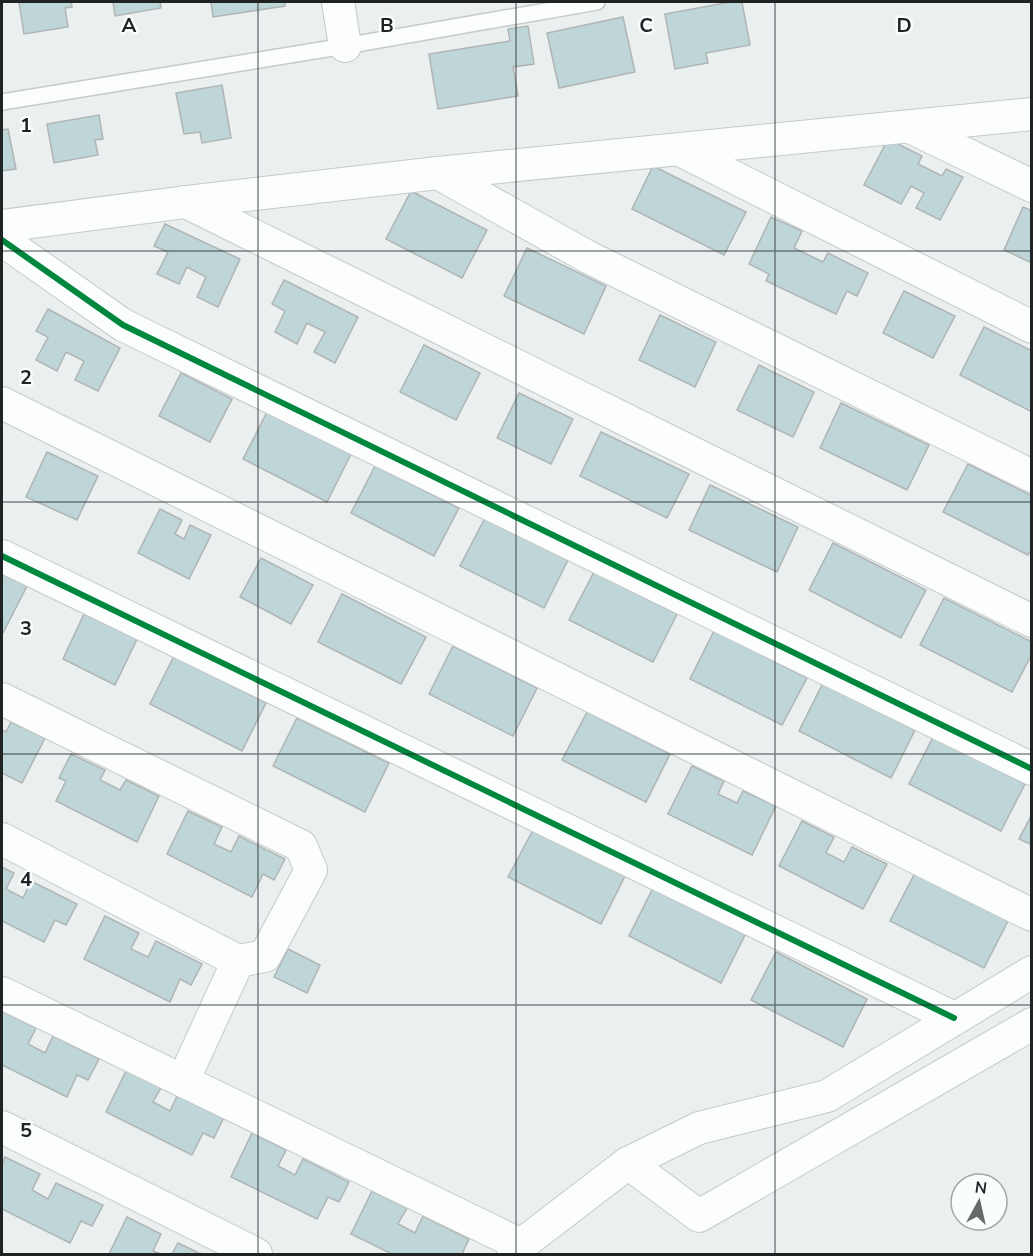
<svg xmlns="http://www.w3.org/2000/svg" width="1033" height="1256" font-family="'Nunito Sans',sans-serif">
	<rect width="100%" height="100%" fill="#eaeff0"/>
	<g fill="#bed6d7" stroke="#b0b4b5" stroke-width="1.5">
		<polygon points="19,2 71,2 72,7 65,8 68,27 24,34"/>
		<polygon points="108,2 160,2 161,8 115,16 113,2"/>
		<polygon points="211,2 285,2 285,6 213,17"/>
		<polygon points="730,2 742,2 750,45 706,53 708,63 675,69 665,14"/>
		<polygon points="623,17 635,72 559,88 547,33"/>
		<polygon points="528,26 534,64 513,67 518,96 438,109 429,54 510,41 508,29"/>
		<polygon points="222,85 231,138 202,143 200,132 184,134 176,93"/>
		<polygon points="99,115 103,139 95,140 98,155 54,163 47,124"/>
		<polygon points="8,129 16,169 2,171 2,130"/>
		<polygon points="888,139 922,156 918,164 942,176 946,169 963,177 940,220 916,208 924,193 911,186 901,204 864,185"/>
		<polygon points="653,166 746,212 724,255 632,209"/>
		<polygon points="411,191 487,230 462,278 386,239"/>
		<polygon points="1023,207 1032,211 1032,263 1004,250"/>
		<polygon points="771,217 802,231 794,248 823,262 828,253 868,273 857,296 847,291 836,314 766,281 769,274 749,264"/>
		<polygon points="165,224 240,259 218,307 197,297 206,277 187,267 179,284 157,274 168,252 154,246"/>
		<polygon points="527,248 606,286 584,334 504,296"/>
		<polygon points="284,280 358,317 335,363 314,352 325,332 307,323 297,344 275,332 285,311 272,304"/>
		<polygon points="904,291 955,316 933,358 883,333"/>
		<polygon points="48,309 120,348 98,391 75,380 84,361 66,352 57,371 36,360 48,337 36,331"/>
		<polygon points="660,315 716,342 695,387 639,360"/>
		<polygon points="984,327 1032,351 1032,412 960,375"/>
		<polygon points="424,345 480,373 456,420 400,392"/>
		<polygon points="759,365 814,392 793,437 737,410"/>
		<polygon points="181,373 232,399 210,442 159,416"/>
		<polygon points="519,393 573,419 551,464 497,438"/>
		<polygon points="841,403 929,445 907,490 820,448"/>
		<polygon points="267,412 351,454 327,502 243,459"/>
		<polygon points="601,432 689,474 667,518 580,476"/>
		<polygon points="47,452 98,476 77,520 26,497"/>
		<polygon points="968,464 1032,496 1032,548 1028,555 943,512"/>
		<polygon points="375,466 459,508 434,556 351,513"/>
		<polygon points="710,485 798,527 777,572 689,530"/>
		<polygon points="160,509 182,520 175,534 184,539 190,525 211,535 189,579 138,553"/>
		<polygon points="485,518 568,560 544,608 460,566"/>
		<polygon points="833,543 926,590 901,638 809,590"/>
		<polygon points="261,558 313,585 291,624 240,597"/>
		<polygon points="594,572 677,614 653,662 569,620"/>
		<polygon points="2,574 27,586 3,633 2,632"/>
		<polygon points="342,594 426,637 401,684 318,642"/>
		<polygon points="944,598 1032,642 1032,654 1012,692 920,645"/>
		<polygon points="84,614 137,639 115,685 63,659"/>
		<polygon points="714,631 807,678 782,725 690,679"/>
		<polygon points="453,646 537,688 513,736 429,694"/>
		<polygon points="174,656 266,703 242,751 150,704"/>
		<polygon points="823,683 915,730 891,778 799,731"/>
		<polygon points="587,712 670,754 646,802 562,760"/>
		<polygon points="297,718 389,763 365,812 273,766"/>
		<polygon points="11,722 45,738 22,783 2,773 2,730 6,732"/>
		<polygon points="933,737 1025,784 1001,831 909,784"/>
		<polygon points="71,754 105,770 100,780 120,790 126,780 159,796 137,842 56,801 66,781 59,778"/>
		<polygon points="692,766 724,781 718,794 737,803 743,791 776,806 752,855 668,814"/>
		<polygon points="188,811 222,827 214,844 231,852 239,836 285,859 274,880 263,874 252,897 167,854"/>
		<polygon points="1032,814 1032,845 1019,839"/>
		<polygon points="802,821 834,837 826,853 844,862 852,847 887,864 863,909 779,866"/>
		<polygon points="533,830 625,876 601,924 508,877"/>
		<polygon points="2,867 14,873 6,889 23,898 31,881 77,904 66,925 55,920 44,942 2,921"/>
		<polygon points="915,873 1008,921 984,968 890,921"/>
		<polygon points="653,888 745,935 721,983 629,936"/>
		<polygon points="105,916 139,933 131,949 148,957 156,941 202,964 191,985 180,979 170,1002 84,959"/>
		<polygon points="288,949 320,965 307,993 274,977"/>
		<polygon points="776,952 867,999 843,1047 751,1000"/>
		<polygon points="2,1011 36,1028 28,1044 45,1053 53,1036 99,1059 88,1080 77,1075 67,1097 2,1065"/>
		<polygon points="127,1069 162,1086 153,1102 170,1111 178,1094 224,1117 214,1138 203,1133 192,1155 106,1112"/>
		<polygon points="252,1133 286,1150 278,1166 295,1175 303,1159 349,1182 339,1202 328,1197 317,1219 231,1177"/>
		<polygon points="5,1157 40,1174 32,1190 48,1199 56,1183 103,1205 92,1226 81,1221 70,1243 2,1209 2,1165"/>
		<polygon points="372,1191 407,1208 398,1224 415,1233 423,1216 469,1239 462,1254 392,1254 351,1234"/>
		<polygon points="127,1217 161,1234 153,1251 161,1254 109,1254"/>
		<polygon points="178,1243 201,1254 172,1254"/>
	</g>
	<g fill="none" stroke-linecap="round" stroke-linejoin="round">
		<g stroke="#c6cacb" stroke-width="18">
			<polyline id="service" points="2,102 345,46 597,2"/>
		</g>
		<g stroke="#c6cacb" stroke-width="34">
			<g id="minor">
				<polyline points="338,2 345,46"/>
				<polyline points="910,127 1032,186"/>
				<polyline points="680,150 1032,327"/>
				<polyline points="438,173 588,257 1032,476"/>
				<polyline points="186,202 1032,621"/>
				<polyline points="2,226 186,202 438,173 1032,114"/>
				<polyline points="2,240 123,325 1032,769"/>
				<polyline points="2,403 1032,915"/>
				<polyline points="2,556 954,1018"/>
				<polyline points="2,699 301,846 311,870 265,956 238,961 2,839"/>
				<polyline points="2,993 521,1245"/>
				<polyline points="183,1081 238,961"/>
				<polyline points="2,1127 256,1254"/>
				<polyline points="628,1163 699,1216 1032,1024"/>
				<polyline points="513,1254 521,1245 628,1163 699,1128 827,1096 1032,972"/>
			</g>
		</g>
		<use href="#service" stroke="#fcfdfd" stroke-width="15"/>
		<use href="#minor" stroke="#fcfdfd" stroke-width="32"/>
		<g stroke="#f8fdfe" stroke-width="10">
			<g id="cycleway">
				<polyline points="2,240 123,325 1032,769"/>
				<polyline points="2,556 954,1018"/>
			</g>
		</g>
		<use href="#cycleway" stroke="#00873e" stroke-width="6"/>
	</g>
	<path fill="none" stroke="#1f2324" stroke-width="1.5" stroke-opacity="0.55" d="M258,2V1254M516,2V1254M775,2V1254M2,251H1032M2,502H1032M2,754H1032M2,1005H1032"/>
	<g font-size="20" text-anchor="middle" font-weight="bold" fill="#1f2324" stroke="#f8fdfe" stroke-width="5" stroke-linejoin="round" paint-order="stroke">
		<text x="129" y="32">A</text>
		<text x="387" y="32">B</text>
		<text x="646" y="32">C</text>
		<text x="904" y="32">D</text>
		<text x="26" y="132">1</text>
		<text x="26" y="384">2</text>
		<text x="26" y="635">3</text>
		<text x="26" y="886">4</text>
		<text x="26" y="1137">5</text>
	</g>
	<rect width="1033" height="1256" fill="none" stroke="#1f2324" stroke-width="6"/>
	<g transform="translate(979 1202) rotate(8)"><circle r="28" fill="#f8fdfe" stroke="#a1a6a7" stroke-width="1.5"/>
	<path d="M0-4.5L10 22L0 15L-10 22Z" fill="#666a6b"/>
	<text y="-9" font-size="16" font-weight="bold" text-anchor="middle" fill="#1f2324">N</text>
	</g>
</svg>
